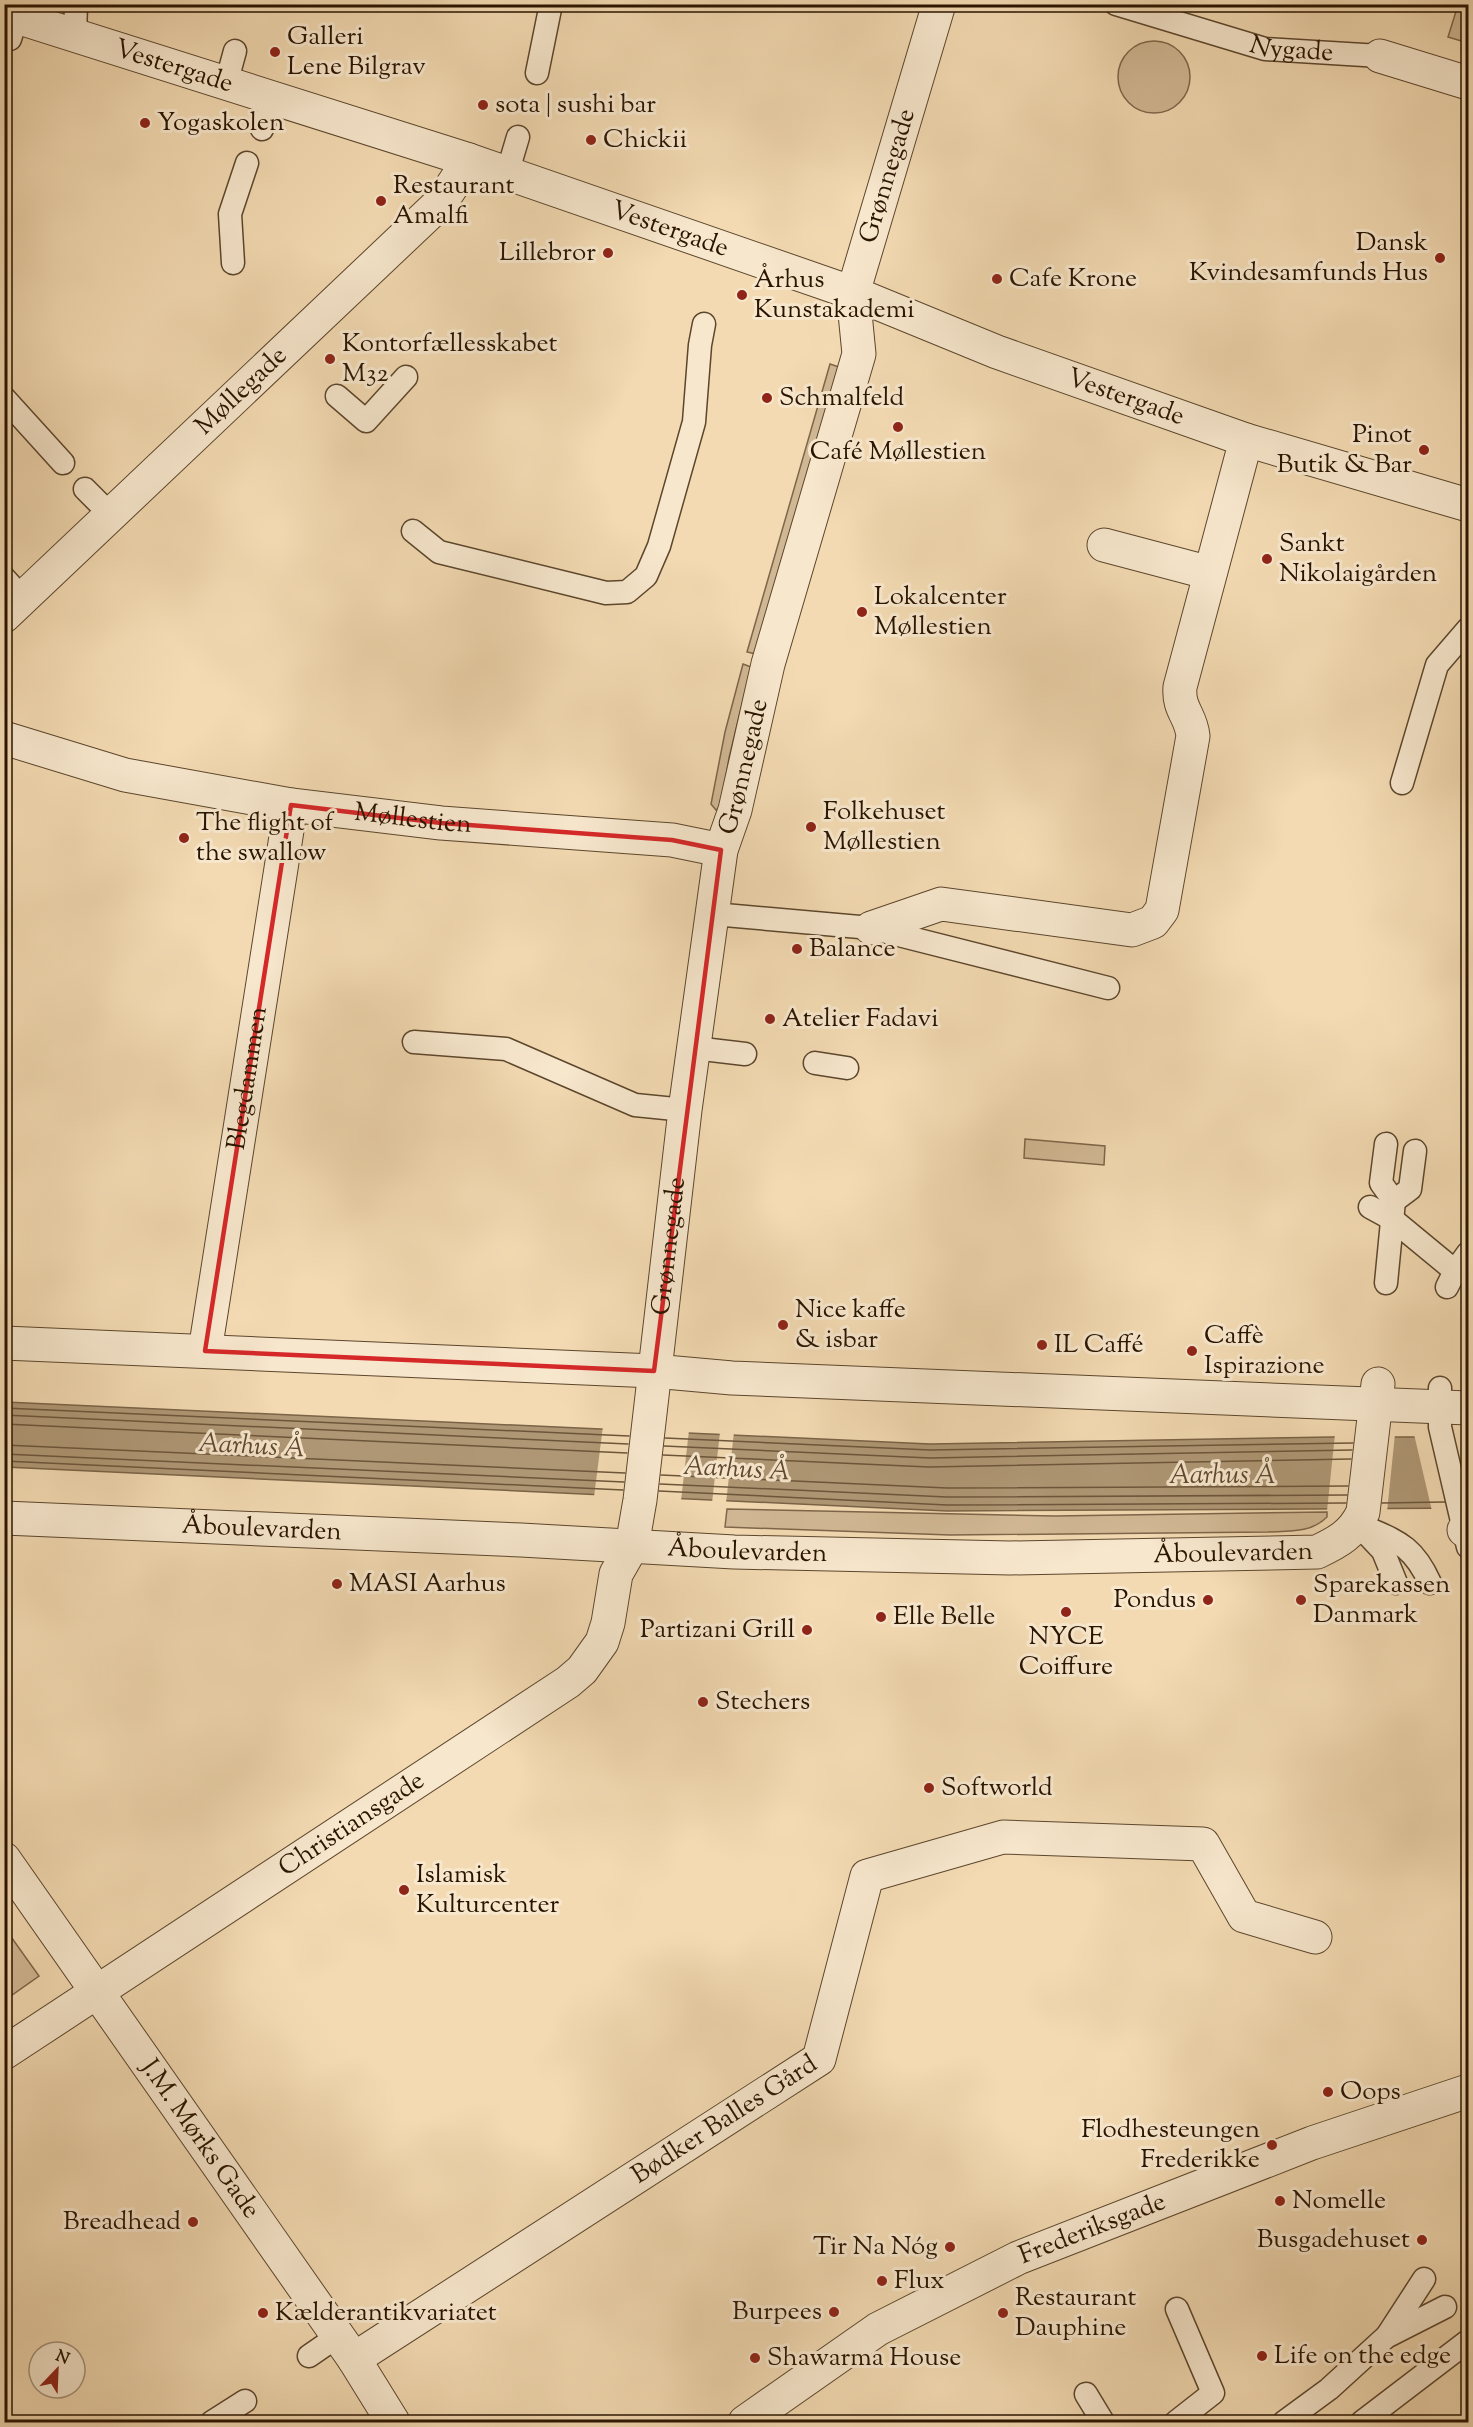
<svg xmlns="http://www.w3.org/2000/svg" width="1473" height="2427" font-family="'Sorts Mill Goudy',serif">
	<rect width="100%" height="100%" fill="#f3dab2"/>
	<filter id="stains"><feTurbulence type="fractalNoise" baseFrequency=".00333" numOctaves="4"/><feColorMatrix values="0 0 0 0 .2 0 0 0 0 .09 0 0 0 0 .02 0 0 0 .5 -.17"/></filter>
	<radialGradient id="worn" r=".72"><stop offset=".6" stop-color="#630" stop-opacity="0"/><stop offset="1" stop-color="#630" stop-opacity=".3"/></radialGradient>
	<g fill="#d1b894" stroke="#7e664a" stroke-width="1.5">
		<polygon points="1458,5 1468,5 1468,43 1448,37"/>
		<circle cx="1154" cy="77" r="36"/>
		<polygon points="830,364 839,367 756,654 747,652"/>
		<polygon points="743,664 751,667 729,758 721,807 716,810 711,804 725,732"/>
		<polygon points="1025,1139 1105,1146 1104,1165 1024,1158"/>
		<path d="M727,1509L1055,1516L1327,1512V1517C1311,1533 1290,1531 1268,1532L950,1535L725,1527Z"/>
		<polygon points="4,1927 39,1976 5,2000 4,2000"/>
	</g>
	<polygon fill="#af9775" stroke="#7a6346" stroke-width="1.5" points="5,1402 930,1444 1332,1437 1468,1437 1468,1508 947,1511 5,1467"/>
	<g fill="#f3dab2">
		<polygon points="603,1426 689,1430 681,1501 594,1497"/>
		<polygon points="720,1432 734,1432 726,1503 712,1503"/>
		<polygon points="1335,1434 1395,1434 1387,1512 1327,1511"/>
		<polygon points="1414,1434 1468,1434 1468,1511 1432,1511"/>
	</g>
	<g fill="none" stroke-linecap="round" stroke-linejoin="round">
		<g stroke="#6c563a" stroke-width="1.5">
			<polyline points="4,1408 629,1436"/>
			<polyline points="4,1415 628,1444"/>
			<polyline points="4,1424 627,1453"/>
			<polyline points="665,1438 930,1450 1353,1443"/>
			<polyline points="4,1445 625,1473"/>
			<polyline points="664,1446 930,1458 1352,1450"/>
			<polyline points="4,1454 624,1482"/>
			<polyline points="663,1455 929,1467 1351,1459"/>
			<polyline points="4,1461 623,1490"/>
			<polyline points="661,1475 947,1488 1348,1486"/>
			<polyline points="660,1484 947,1497 1347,1495"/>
			<polyline points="659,1491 947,1505 1346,1503"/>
			<polyline points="1382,1503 1445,1502"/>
		</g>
		<g stroke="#5c462c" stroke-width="25">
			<g id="service">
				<path id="s1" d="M1116,4L1265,49L1380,56"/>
				<polyline points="75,36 76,4"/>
				<polyline points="10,39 17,17"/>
				<polyline points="537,73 551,4"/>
				<polyline points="226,84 235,51"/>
				<polyline points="262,129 274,98"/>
				<polyline points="507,174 518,137"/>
				<polyline points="233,263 230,214 247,163"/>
				<polyline points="337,396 366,421 406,377"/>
				<polyline points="4,398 63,463"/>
				<polyline points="85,489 111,515"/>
				<polyline points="413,531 439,552 606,593 627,592 646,576 659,546 694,422 700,345 704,324"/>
				<polyline points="4,578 23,599"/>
				<polyline points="1402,783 1437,665 1468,629"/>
				<polyline points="713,914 871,928 1108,988"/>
				<polyline points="414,1042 506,1049 635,1105 685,1110"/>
				<polyline points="694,1048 745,1054"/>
				<polyline points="815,1063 847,1068"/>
				<polyline points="1394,1201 1410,1189 1415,1151"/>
				<polyline points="1370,1207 1392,1219 1455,1271"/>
				<polyline points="1386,1283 1394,1201 1381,1183 1386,1144"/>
				<polyline points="1447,1287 1455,1271 1468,1253"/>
				<polyline points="1440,1388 1440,1427 1468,1547"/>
				<path d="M1358,1524C1395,1541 1412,1543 1430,1583"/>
				<polyline points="1365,1532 1383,1551 1396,1583"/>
				<polyline points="1387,2336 1424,2279"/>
				<polyline points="309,2356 338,2336"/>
				<polyline points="1086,2394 1103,2422"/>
				<polyline points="212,2422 245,2401"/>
				<polyline points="1176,2422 1213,2393 1177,2309"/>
				<polyline points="1284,2422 1329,2389 1386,2337 1445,2307"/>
				<polyline points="1362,2422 1468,2341"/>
			</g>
		</g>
		<g stroke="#5c462c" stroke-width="35">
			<g id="pedestrian">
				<polyline points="4,1343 654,1371 732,1378 1468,1408"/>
				<polyline points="1464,1530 1468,1530"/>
				<path id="s2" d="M745,2422L878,2329L1018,2258L1312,2143L1468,2091"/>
			</g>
		</g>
		<g stroke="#5c462c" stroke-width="35">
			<g id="minor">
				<path id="s3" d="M4,13L469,160L853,293L997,352L1246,440L1468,505"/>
				<polyline points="1380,56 1468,83"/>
				<polyline points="1104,545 1210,573"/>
				<path id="s4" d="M4,616L442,201L469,160"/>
				<path id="s5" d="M4,738L125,775L291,805L441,823L672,840L721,850"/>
				<path d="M871,928L941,904L1132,930L1153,922L1162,910L1193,736C1191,715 1178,710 1180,687L1246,440"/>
				<path id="s6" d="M205,1351L291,805"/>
				<path id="s7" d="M4,1518L521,1540L734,1552L1010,1558L1317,1552C1338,1542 1353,1534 1363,1512L1378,1384"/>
				<path id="s8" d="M4,1859L354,2359L393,2422"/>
				<path id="s9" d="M4,2053L568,1682L582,1670L602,1642L608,1623L616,1574L632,1546L640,1500L685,1110L721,850L735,810L768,664L859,354L853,293L939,4"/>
				<path id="s10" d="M354,2359L819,2059L867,1876L1003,1837L1203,1844L1244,1916L1315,1937"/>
			</g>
		</g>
		<use href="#service" stroke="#f7e7cd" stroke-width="22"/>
		<use href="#pedestrian" stroke="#f7e7cd" stroke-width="33"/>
		<use href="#minor" stroke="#f7e7cd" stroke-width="33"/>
	</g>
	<path fill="none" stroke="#d62828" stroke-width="4.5" stroke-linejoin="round" d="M291,805L441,823L672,840L721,850L654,1371L205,1351Z"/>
	<g fill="#8f2418" stroke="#f7e7cd" stroke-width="2">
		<circle cx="275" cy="52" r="6"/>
		<circle cx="483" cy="105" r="6"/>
		<circle cx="145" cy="123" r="6"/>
		<circle cx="591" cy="140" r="6"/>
		<circle cx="381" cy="201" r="6"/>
		<circle cx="608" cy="253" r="6"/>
		<circle cx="1440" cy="258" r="6"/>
		<circle cx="997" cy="279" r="6"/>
		<circle cx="742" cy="295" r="6"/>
		<circle cx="330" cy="359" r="6"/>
		<circle cx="767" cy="398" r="6"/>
		<circle cx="898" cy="427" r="6"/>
		<circle cx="1424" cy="450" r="6"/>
		<circle cx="1267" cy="559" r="6"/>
		<circle cx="862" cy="612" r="6"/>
		<circle cx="811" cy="827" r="6"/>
		<circle cx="184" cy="838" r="6"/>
		<circle cx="797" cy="949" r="6"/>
		<circle cx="770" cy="1019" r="6"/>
		<circle cx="783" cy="1325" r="6"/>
		<circle cx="1042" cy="1345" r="6"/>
		<circle cx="1192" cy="1351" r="6"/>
		<circle cx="337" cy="1584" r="6"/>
		<circle cx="1208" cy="1600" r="6"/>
		<circle cx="1301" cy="1600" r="6"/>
		<circle cx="1066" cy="1612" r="6"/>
		<circle cx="881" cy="1617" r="6"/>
		<circle cx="807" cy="1630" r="6"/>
		<circle cx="703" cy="1702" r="6"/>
		<circle cx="929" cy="1788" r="6"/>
		<circle cx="404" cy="1890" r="6"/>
		<circle cx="1328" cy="2092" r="6"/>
		<circle cx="1272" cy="2145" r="6"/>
		<circle cx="1280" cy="2201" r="6"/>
		<circle cx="193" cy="2222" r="6"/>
		<circle cx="1422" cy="2240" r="6"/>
		<circle cx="950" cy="2247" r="6"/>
		<circle cx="882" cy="2281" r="6"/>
		<circle cx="834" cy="2312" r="6"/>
		<circle cx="263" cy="2313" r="6"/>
		<circle cx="1003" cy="2313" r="6"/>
		<circle cx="1262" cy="2356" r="6"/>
		<circle cx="755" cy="2358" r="6"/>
	</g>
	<g text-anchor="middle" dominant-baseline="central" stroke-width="6" stroke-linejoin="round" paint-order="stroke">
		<g font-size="26" fill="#2a1400" stroke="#f7e7cd" text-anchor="start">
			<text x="287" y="37">Galleri<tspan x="287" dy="30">Lene Bilgrav</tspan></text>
			<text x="495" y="105">sota | sushi bar</text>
			<text x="157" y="123">Yogaskolen</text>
			<text x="603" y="140">Chickii</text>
			<text x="393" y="186">Restaurant<tspan x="393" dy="30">Amalfi</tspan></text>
			<text x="1428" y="243" text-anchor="end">Dansk<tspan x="1428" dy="30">Kvindesamfunds Hus</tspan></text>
			<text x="596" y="253" text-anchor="end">Lillebror</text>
			<text x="1009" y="279">Cafe Krone</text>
			<text x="754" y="280">Århus<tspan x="754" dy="30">Kunstakademi</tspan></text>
			<text x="342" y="344">Kontorfællesskabet<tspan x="342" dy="30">M32</tspan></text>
			<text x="779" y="398">Schmalfeld</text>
			<text x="1412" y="435" text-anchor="end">Pinot<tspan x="1412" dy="30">Butik &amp; Bar</tspan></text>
			<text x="898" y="452" text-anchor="middle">Café Møllestien</text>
			<text x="1279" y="544">Sankt<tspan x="1279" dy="30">Nikolaigården</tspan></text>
			<text x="874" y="597">Lokalcenter<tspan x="874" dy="30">Møllestien</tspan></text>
			<text x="823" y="812">Folkehuset<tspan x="823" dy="30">Møllestien</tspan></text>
			<text x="196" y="823">The flight of<tspan x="196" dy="30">the swallow</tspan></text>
			<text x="809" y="949">Balance</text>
			<text x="782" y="1019">Atelier Fadavi</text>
			<text x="795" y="1310">Nice kaffe<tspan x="795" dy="30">&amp; isbar</tspan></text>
			<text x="1204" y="1336">Caffè<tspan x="1204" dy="30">Ispirazione</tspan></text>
			<text x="1054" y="1345">IL Caffé</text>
			<text x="349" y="1584">MASI Aarhus</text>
			<text x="1313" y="1585">Sparekassen<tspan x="1313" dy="30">Danmark</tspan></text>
			<text x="1196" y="1600" text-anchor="end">Pondus</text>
			<text x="893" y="1617">Elle Belle</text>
			<text x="795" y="1630" text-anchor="end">Partizani Grill</text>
			<text x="1066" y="1637" text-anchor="middle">NYCE<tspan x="1066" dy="30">Coiffure</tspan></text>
			<text x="715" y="1702">Stechers</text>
			<text x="941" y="1788">Softworld</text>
			<text x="416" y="1875">Islamisk<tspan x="416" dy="30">Kulturcenter</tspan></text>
			<text x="1340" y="2092">Oops</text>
			<text x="1260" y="2130" text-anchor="end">Flodhesteungen<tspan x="1260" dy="30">Frederikke</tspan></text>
			<text x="1292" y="2201">Nomelle</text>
			<text x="181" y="2222" text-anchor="end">Breadhead</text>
			<text x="1410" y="2240" text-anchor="end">Busgadehuset</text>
			<text x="938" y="2247" text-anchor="end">Tir Na Nóg</text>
			<text x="894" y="2281">Flux</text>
			<text x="1015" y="2298">Restaurant<tspan x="1015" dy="30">Dauphine</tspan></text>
			<text x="822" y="2312" text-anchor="end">Burpees</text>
			<text x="275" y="2313">Kælderantikvariatet</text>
			<text x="1274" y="2356">Life on the edge</text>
			<text x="767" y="2358">Shawarma House</text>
		</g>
		<g font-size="26" fill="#2a1400" stroke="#f7e7cd">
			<text stroke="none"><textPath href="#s1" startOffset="182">Nygade</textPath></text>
			<text stroke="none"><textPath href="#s3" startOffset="178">Vestergade</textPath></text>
			<text stroke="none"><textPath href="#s9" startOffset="2230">Grønnegade</textPath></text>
			<text stroke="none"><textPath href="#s3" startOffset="700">Vestergade</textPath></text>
			<text stroke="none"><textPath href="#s4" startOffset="327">Møllegade</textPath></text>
			<text stroke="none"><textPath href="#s3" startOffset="1186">Vestergade</textPath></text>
			<text stroke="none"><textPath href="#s9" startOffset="1618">Grønnegade</textPath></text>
			<text stroke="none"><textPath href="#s5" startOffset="418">Møllestien</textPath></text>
			<text stroke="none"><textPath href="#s6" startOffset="276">Blegdammen</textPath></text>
			<text stroke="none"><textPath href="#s9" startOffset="1132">Grønnegade</textPath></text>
			<text stroke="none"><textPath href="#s7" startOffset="258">Åboulevarden</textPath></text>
			<text stroke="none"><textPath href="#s7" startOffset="744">Åboulevarden</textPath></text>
			<text stroke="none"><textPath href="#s7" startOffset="1230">Åboulevarden</textPath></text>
			<text stroke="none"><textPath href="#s9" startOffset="416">Christiansgade</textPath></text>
			<text stroke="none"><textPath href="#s10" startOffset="441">Bødker Balles Gård</textPath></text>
			<text stroke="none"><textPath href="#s8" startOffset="342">J.M. Mørks Gade</textPath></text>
			<text stroke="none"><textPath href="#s2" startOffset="399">Frederiksgade</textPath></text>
		</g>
		<g font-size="27" font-style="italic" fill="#5f482f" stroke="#f7e7cd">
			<text transform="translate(251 1447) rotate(3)">Aarhus Å</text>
			<text transform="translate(736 1470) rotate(3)">Aarhus Å</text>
			<text x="1222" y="1476">Aarhus Å</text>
		</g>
	</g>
	<rect width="1473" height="2427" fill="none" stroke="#f3dab2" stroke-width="24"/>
	<rect x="6" y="6" width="1461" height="2415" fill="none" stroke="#2a1400" stroke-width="3"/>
	<rect x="12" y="12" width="1449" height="2403" fill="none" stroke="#2a1400" stroke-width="1.5"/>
	<g transform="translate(57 2370) rotate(23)"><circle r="28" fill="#f7e7cd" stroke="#a5937b" stroke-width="1.5"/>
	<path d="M0-4.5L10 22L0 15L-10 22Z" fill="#8f2418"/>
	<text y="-9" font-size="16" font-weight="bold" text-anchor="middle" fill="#2a1400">N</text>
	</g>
	<rect width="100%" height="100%" filter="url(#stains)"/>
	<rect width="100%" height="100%" fill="url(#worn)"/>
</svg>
